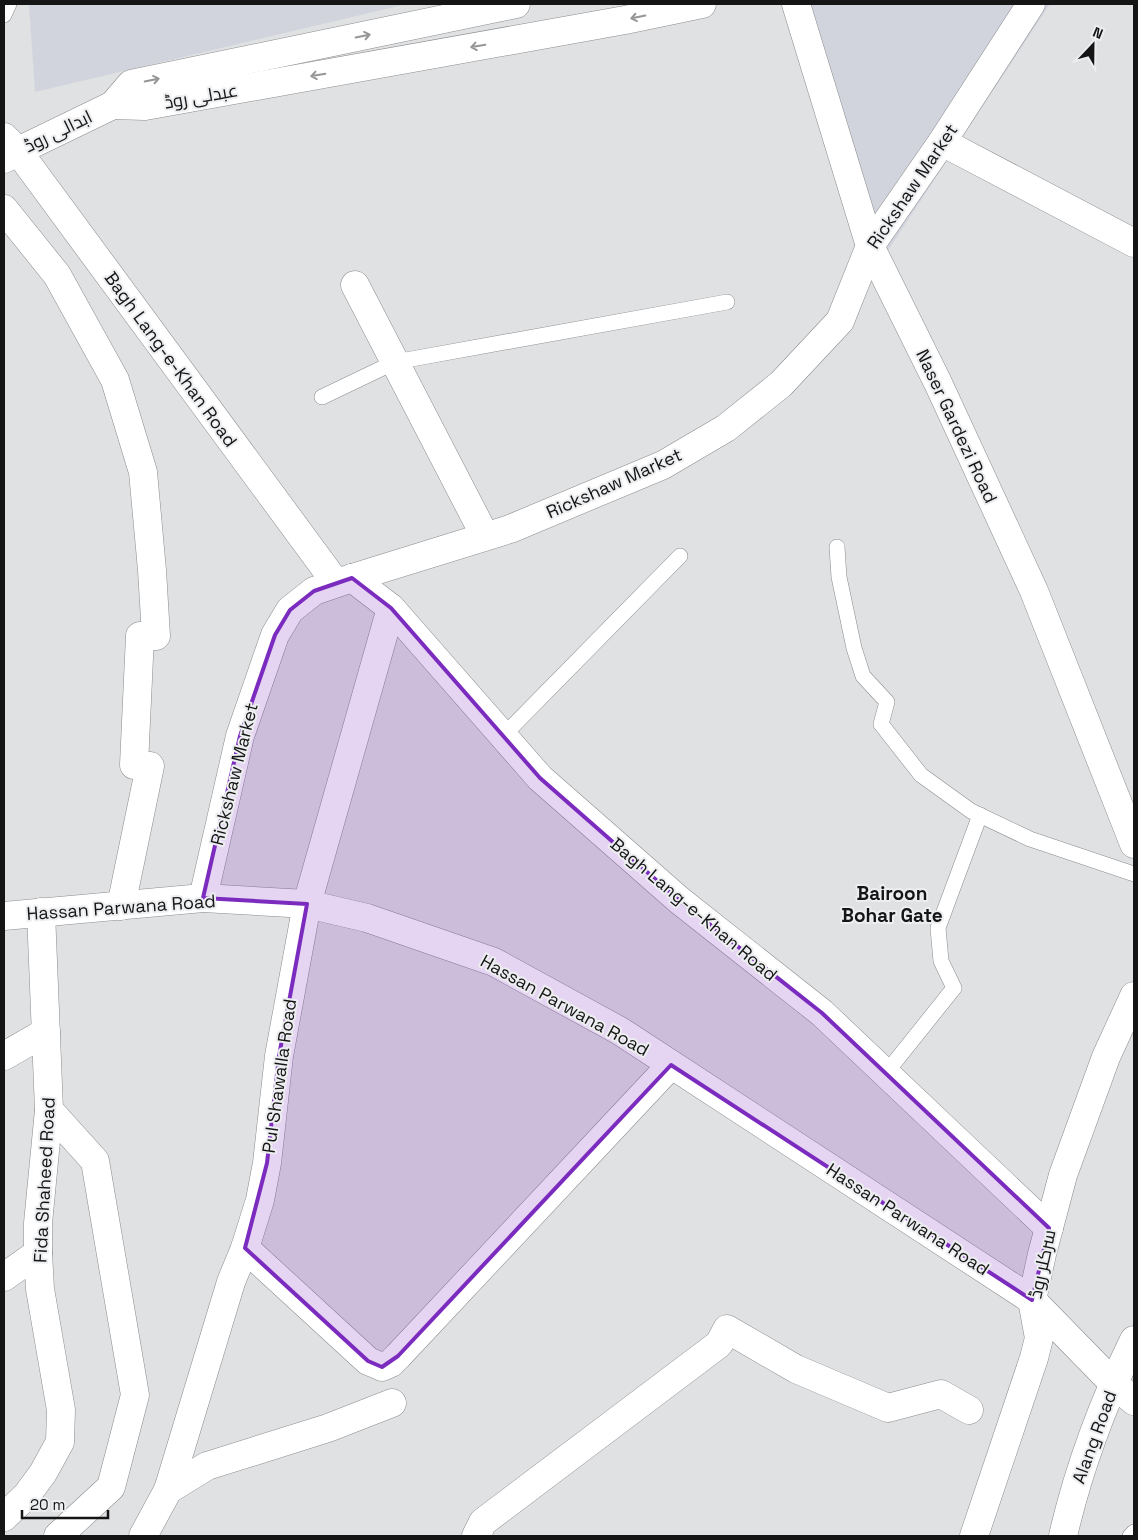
<svg xmlns="http://www.w3.org/2000/svg" width="1138" height="1540" font-family="'Space Grotesk',Cairo,sans-serif">
	<rect width="100%" height="100%" fill="#e0e1e3"/>
	<g fill="#d1d4dd">
		<polygon points="29,4 407,4 35,92"/>
		<polygon points="797,4 1050,4 887,252"/>
	</g>
	<g fill="none" stroke-linecap="round" stroke-linejoin="round">
		<g stroke="#8b8c8e" stroke-width="16">
			<g id="lane">
				<polyline points="4,15 9,4"/>
				<polyline points="322,397 395,362 727,302"/>
				<polyline points="837,547 839,577 854,648 863,676 887,702 881,724 921,775 971,811 1030,839 1134,874"/>
				<polyline points="503,736 680,556"/>
				<polyline points="886,1073 954,988 941,961 938,928 980,815"/>
				<polyline points="1130,1536 1134,1532"/>
			</g>
		</g>
		<g stroke="#8b8c8e" stroke-width="29">
			<g id="street">
				<polyline points="942,142 1134,243"/>
				<polyline points="18,151 336,583"/>
				<polyline points="4,209 57,275 115,380 143,472 152,570 156,636 140,636 134,765 150,766 121,906"/>
				<polyline points="355,285 485,536"/>
				<polyline points="352,578 391,608 540,778 679,900 822,1013 1049,1228"/>
				<polyline points="203,898 240,736 275,635 290,610 314,591 352,578 510,529 663,465 726,428 781,384 840,321 870,246 942,142 1031,4"/>
				<polyline points="4,1056 46,1032"/>
				<polyline points="49,1110 95,1161 135,1395 111,1487 58,1536"/>
				<polyline points="245,1248 368,1361 382,1367 391,1363 398,1356 671,1065"/>
				<polyline points="4,1277 38,1253"/>
				<polyline points="1032,1300 1113,1383 1134,1401"/>
				<polyline points="168,1490 207,1466 328,1428 392,1403"/>
				<polyline points="4,1517 26,1496 43,1473 60,1442 61,1410 40,1289 38,1253 38,1223 49,1110 41,912"/>
				<polyline points="143,1536 168,1490 231,1282 245,1248 260,1200 267,1163 279,1056 307,904 391,608"/>
				<polyline points="476,1536 483,1522 719,1344 727,1329 796,1369 888,1408 941,1394 969,1410"/>
				<path d="M1063,1536C1078,1471 1104,1401 1134,1340"/>
			</g>
		</g>
		<g stroke="#8b8c8e" stroke-width="29">
			<g id="secondary">
				<polyline points="796,4 870,246 938,383 1034,591 1134,844"/>
				<polyline points="4,137 18,151"/>
				<polyline points="4,916 203,898 307,904 367,918 494,962 620,1031 1032,1300"/>
				<polyline points="974,1536 1034,1358 1039,1338 1032,1300 1042,1254 1063,1175 1106,1057 1134,996"/>
			</g>
		</g>
		<g stroke="#8b8c8e" stroke-width="29">
			<g id="primary">
				<polyline points="113,105 145,106 625,20 702,4"/>
				<polyline points="4,159 18,151 113,105 131,84 516,4"/>
			</g>
		</g>
		<use href="#lane" stroke="#fff" stroke-width="15"/>
		<use href="#street" stroke="#fff" stroke-width="28"/>
		<use href="#secondary" stroke="#fff" stroke-width="28"/>
		<use href="#primary" stroke="#fff" stroke-width="28"/>
	</g>
	<defs><path id="oneway-shaft" d="M-6 0H5M1.5-3L5.5 0L1.5 3" fill="none" stroke-width="1.6" stroke-linecap="round" stroke-linejoin="round" transform="scale(1.25)"/></defs>
	<g stroke="#969696">
		<use href="#oneway-shaft" transform="translate(638 17) rotate(168)"/>
		<use href="#oneway-shaft" transform="translate(363 36) rotate(-12)"/>
		<use href="#oneway-shaft" transform="translate(478 46) rotate(170)"/>
		<use href="#oneway-shaft" transform="translate(318 75) rotate(170)"/>
		<use href="#oneway-shaft" transform="translate(152 80) rotate(-12)"/>
	</g>
	<path fill="#7b2cbf" fill-opacity="0.2" stroke="#7b2cbf" stroke-width="4" stroke-linejoin="round" d="M352,578L391,608L540,778L679,900L822,1013L1049,1228L1032,1300L671,1065L398,1356L382,1367L368,1361L245,1248L267,1163L279,1056L307,904L203,898L240,736L275,635L290,610L314,591Z"/>
	<g text-anchor="middle" dominant-baseline="central" stroke-width="4" stroke-linejoin="round" paint-order="stroke">
		<g font-size="18" fill="#151516" stroke="#edeef0">
			<text transform="translate(201 96) rotate(-10)">عبدلی روڈ</text>
			<text transform="translate(58 131) rotate(-26)">ابدالی روڈ</text>
			<text transform="translate(912 186) rotate(-56)">Rickshaw Market</text>
			<text transform="translate(171 359) rotate(54)">Bagh Lang-e-Khan Road</text>
			<text transform="translate(957 426) rotate(65)">Naser Gardezi Road</text>
			<text transform="translate(614 483) rotate(-24)">Rickshaw Market</text>
			<text transform="translate(234 774) rotate(-76)">Rickshaw Market</text>
			<text transform="translate(121 907) rotate(-4)">Hassan Parwana Road</text>
			<text transform="translate(694 909) rotate(40)">Bagh Lang-e-Khan Road</text>
			<text transform="translate(565 1005) rotate(29)">Hassan Parwana Road</text>
			<text transform="translate(279 1076) rotate(-82)">Pul Shawalla Road</text>
			<text transform="translate(44 1180) rotate(-87)">Fida Shaheed Road</text>
			<text transform="translate(908 1219) rotate(33)">Hassan Parwana Road</text>
			<text transform="translate(1042 1264) rotate(-78)">سرکلر روڈ</text>
			<text transform="translate(1094 1437) rotate(-70)">Alang Road</text>
		</g>
		<g font-size="19" font-weight="bold" fill="#151516" stroke="#edeef0">
			<text x="892" y="893">Bairoon<tspan x="892" dy="22">Bohar Gate</tspan></text>
		</g>
	</g>
	<rect width="1138" height="1540" fill="none" stroke="#151516" stroke-width="10"/>
	<g transform="translate(1093 45) rotate(22)" stroke="#edeef0" stroke-width="4" paint-order="stroke">
	<path d="M0-4L9 19L0 12L-9 19Z" fill="#151516"/>
	<text y="-8" font-size="14" font-weight="bold" text-anchor="middle" fill="#151516">N</text>
	</g>
	<path d="M22 1510v8h86v-8" fill="none" stroke="#151516" stroke-width="2.5"/>
	<text x="30" y="1510" font-size="15" fill="#151516" stroke="#edeef0" stroke-width="4" paint-order="stroke">20 m</text>
</svg>
